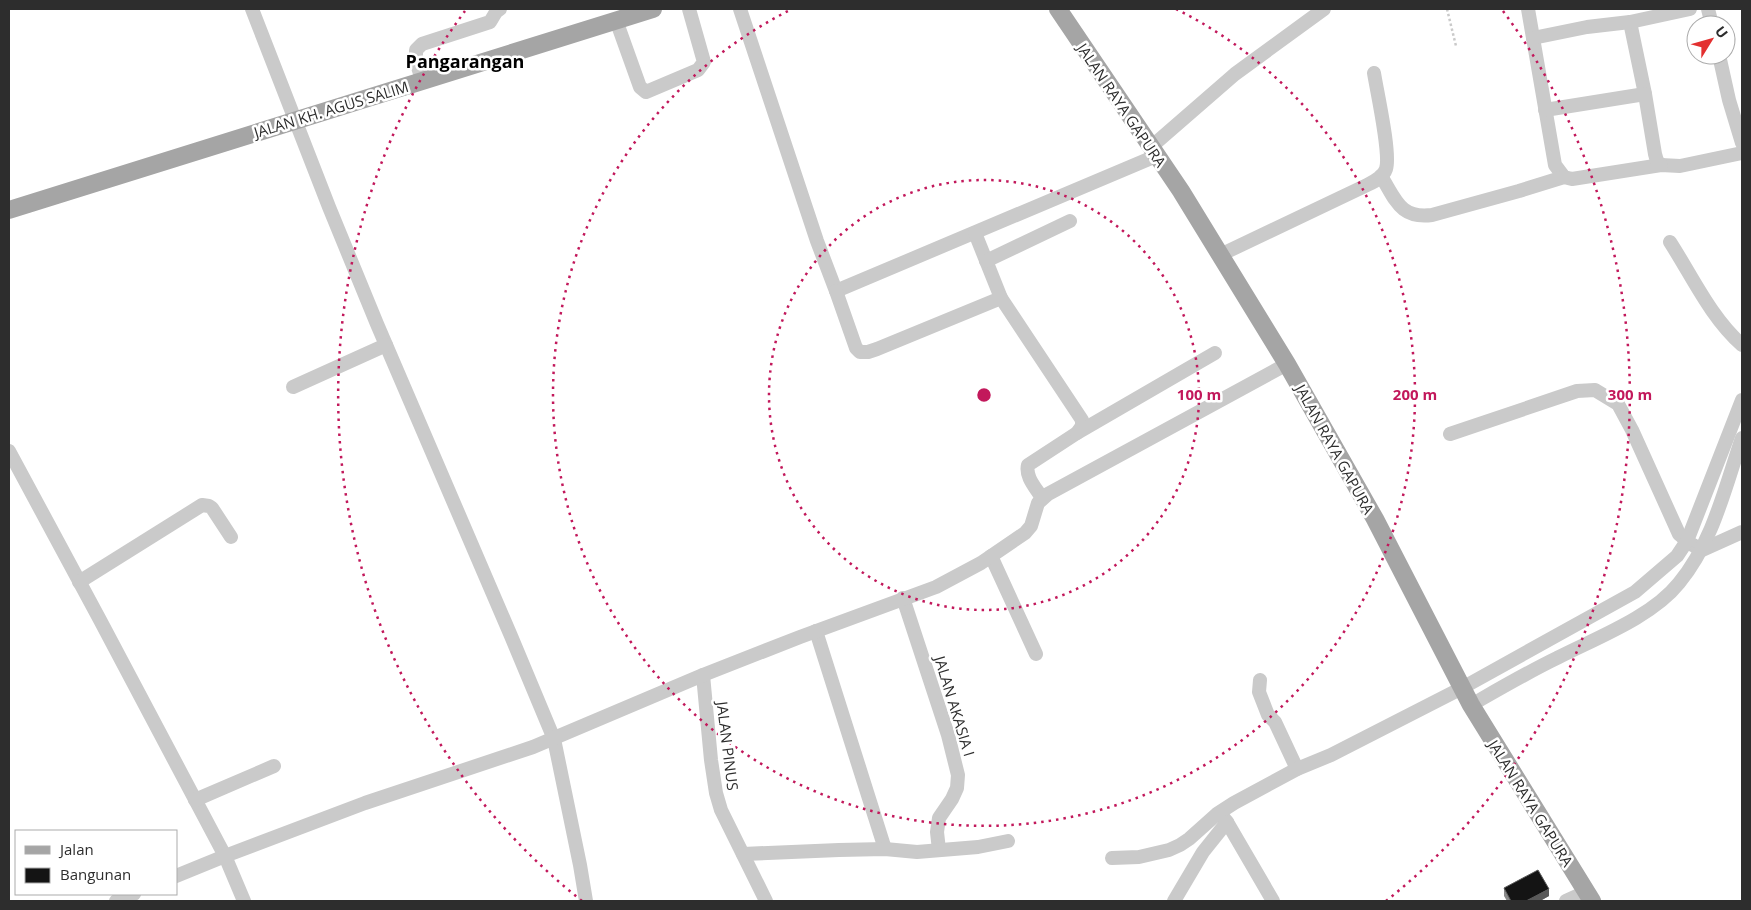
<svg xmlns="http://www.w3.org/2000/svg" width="1751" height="910" font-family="'Open Sans',sans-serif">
	<rect width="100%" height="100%" fill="#fff"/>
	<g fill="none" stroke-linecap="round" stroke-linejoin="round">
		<polyline stroke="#cacaca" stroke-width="2.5" stroke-dasharray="2.5 2.5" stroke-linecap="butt" points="1447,9 1456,46"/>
		<g stroke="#cacaca" stroke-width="14">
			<polyline points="252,9 329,207 377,324 511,636 554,739 580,865 586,901"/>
			<polyline points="740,9 817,241 836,291 1156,156"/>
			<polyline points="1528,9 1555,165 1564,177 1572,179 1661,165 1680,166 1742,153"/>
			<polyline points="1708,9 1712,25"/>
			<polyline points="616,20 640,87 646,92 698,70 704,62 689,9"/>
			<polyline points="1630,22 1645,94 1655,154 1657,161 1661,165"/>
			<polyline points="1533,38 1587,27 1630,22 1690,9"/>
			<polyline points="1719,55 1729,100 1742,143"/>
			<polyline points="422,80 416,61 416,50 422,44 490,22 496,12 500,9"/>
			<polyline points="1545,110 1645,94"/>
			<polyline points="1151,147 1235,74 1324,9"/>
			<path d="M1381,176C1396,200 1400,219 1432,215L1519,191L1564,177"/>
			<polyline points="975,233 1001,298"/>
			<path d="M1670,242C1692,276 1711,318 1742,345"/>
			<path d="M1220,255L1365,186C1373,182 1383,178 1386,169C1391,154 1377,92 1374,73"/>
			<polyline points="986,261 1070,221"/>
			<path d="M836,291L856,348L860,352H868L877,349L1001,298L1082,420V426L1077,433L1028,465C1025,477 1036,488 1042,498"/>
			<polyline points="293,387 386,345"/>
			<polyline points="1077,433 1215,353"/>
			<polyline points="1450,434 1577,391 1595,390 1618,404 1632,430 1679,534 1691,544 1702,550 1742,532"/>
			<polyline points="9,451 100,620 225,856 244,901"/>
			<polyline points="991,556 1036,654"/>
			<polyline points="79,582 202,505 209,506 212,508 231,537"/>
			<polyline points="903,598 948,735 958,775 957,788 952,799 939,818 937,832 939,850"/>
			<polyline points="816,631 885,849"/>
			<polyline points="703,675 711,760 716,793 721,810 766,901"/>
			<polyline points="1260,680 1259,692 1268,715 1275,722 1297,769"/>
			<path d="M1471,705C1499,689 1528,672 1557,658C1596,638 1652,617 1679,583C1713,542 1725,487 1742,438"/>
			<polyline points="195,800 274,766"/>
			<polyline points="1220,813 1227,822 1273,901"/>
			<polyline points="743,854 839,850 885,849 917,852 978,847 1008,841"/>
			<polyline points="1112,858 1139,857 1169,850 1180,845 1189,839 1217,814 1234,803 1297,769 1331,755 1462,688 1635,592 1677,556 1687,541 1742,400"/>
			<polyline points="176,876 225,856 365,803 533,747 703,675 800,637 936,587 981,563 1025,533 1031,526 1038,503 1048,494 1287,364"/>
			<polyline points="116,901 134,894"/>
			<polyline points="1174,901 1203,852 1227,822"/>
			<polyline points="1566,901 1586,892"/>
		</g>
		<g stroke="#a5a5a5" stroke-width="18">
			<polyline points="1058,9 1181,191 1287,364 1375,519 1471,705 1592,901"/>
			<polyline points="9,210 653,9"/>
		</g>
	</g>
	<polygon fill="#8a8a8a" points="1504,888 1549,896 1540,901 1507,901 1504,896"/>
	<polygon fill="#5a5a5a" points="1549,889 1549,896 1540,901 1526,901"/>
	<polygon fill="#141414" stroke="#5a5a5a" points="1538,870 1549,889 1526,901 1511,901 1504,888"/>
	<g fill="none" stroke="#c2185b" stroke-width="2.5" stroke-dasharray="2.5 5">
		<circle cx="984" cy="395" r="215"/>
		<path d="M1176 9A431 431 0 1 1 792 9"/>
		<path d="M582 901A646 646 0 0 1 465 11M1503 11A646 646 0 0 1 1386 901"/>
	</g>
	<g text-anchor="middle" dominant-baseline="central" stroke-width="5" stroke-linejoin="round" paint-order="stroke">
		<g font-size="15" fill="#2d2d2d" stroke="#fff">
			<text transform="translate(1122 105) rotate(56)">JALAN RAYA GAPURA</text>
			<text transform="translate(331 109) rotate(-17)">JALAN KH. AGUS SALIM</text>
			<text transform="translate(1335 449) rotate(61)">JALAN RAYA GAPURA</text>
			<text transform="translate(955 706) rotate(73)">JALAN AKASIA I</text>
			<text transform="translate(728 746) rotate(83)">JALAN PINUS</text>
			<text transform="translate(1531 803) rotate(58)">JALAN RAYA GAPURA</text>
		</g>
		<g font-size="18" font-weight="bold" fill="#000" stroke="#fff">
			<text x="465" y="61">Pangarangan</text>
		</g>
	</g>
	<circle cx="984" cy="395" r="8" fill="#c2185b" stroke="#fff" stroke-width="2.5"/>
	<g font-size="15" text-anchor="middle" font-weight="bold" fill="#c2185b" stroke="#fff" stroke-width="5" stroke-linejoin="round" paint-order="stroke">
		<text x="1199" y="400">100 m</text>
		<text x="1415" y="400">200 m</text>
		<text x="1630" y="400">300 m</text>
	</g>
	<rect width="1751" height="910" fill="none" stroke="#2d2d2d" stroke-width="20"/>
	<rect x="15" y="830" width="162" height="65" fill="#ffffff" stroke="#ababab"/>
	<rect x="25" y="846" width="25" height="8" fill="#a5a5a5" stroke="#ababab"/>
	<text x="60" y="855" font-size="15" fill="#2d2d2d">Jalan</text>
	<rect x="25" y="868" width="25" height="15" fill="#141414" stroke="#ababab"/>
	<text x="60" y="880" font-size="15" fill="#2d2d2d">Bangunan</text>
	<g transform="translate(1711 40) rotate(53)"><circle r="24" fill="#ffffff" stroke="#ababab"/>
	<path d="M0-4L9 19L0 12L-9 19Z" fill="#e33030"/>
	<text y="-8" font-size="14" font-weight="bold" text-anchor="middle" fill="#2d2d2d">U</text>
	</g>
</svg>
